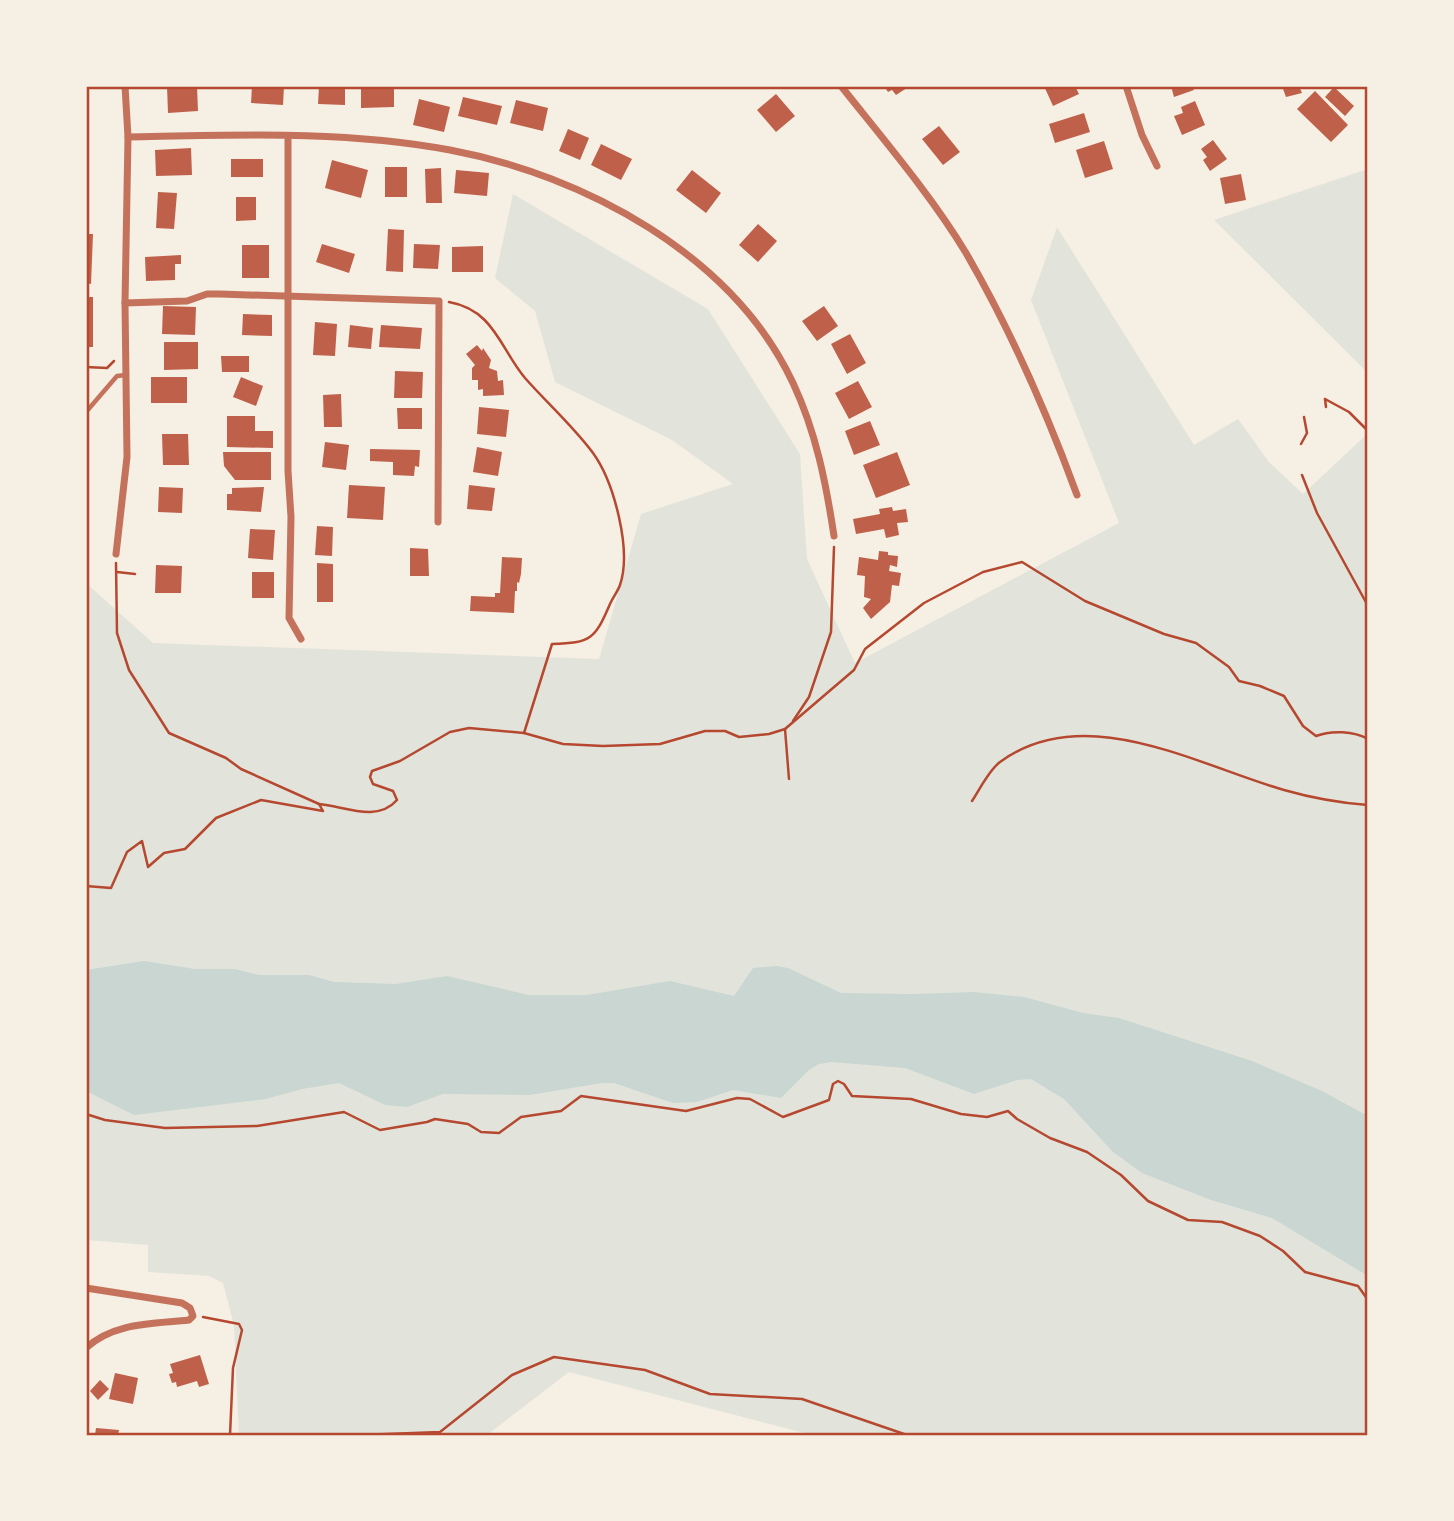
<svg xmlns="http://www.w3.org/2000/svg" width="1454" height="1521" font-family="'Fira Sans Condensed',sans-serif">
	<rect width="100%" height="100%" fill="#f6efe4"/>
	<g fill="#e2e4dc">
		<polygon points="1368,169 1368,373 1214,220"/>
		<polygon points="513,194 708,309 800,454 807,559 855,663 1119,523 1031,300 1057,227 1194,445 1238,419 1269,462 1303,494 1368,433 1368,1435 812,1435 569,1372 487,1435 239,1435 234,1325 223,1283 209,1276 148,1272 148,1245 87,1240 86,583 153,643 599,659 641,514 733,484 672,440 555,382 535,311 495,278"/>
	</g>
	<polygon fill="#c9d6d2" points="144,961 195,969 235,969 259,975 309,975 334,982 396,984 447,976 529,995 587,995 670,981 734,996 753,968 777,966 788,968 841,993 911,994 975,992 1024,997 1083,1013 1119,1018 1252,1061 1322,1091 1368,1116 1368,1276 1272,1218 1211,1200 1142,1173 1113,1152 1064,1099 1031,1079 1017,1080 974,1094 905,1068 831,1062 819,1064 809,1070 781,1098 733,1090 697,1102 673,1103 614,1083 602,1083 530,1095 443,1094 407,1107 385,1105 339,1083 302,1089 266,1099 134,1115 86,1091 86,970"/>
	<g fill="#bf614a">
		<polygon points="167,86 197,86 198,111 168,113"/>
		<polygon points="252,86 284,86 283,105 251,103"/>
		<polygon points="319,86 345,87 345,105 318,104"/>
		<polygon points="361,86 394,86 394,107 361,108"/>
		<polygon points="884,86 910,86 896,95 892,90 888,92"/>
		<polygon points="1044,86 1075,86 1079,94 1053,106"/>
		<polygon points="1171,86 1192,86 1194,90 1174,97"/>
		<polygon points="1282,86 1299,86 1302,93 1286,97"/>
		<polygon points="1334,87 1354,106 1345,116 1325,97"/>
		<polygon points="1315,91 1348,125 1331,142 1297,109"/>
		<polygon points="776,94 795,116 776,132 757,110"/>
		<polygon points="463,97 502,106 497,125 458,116"/>
		<polygon points="419,99 450,107 444,132 413,125"/>
		<polygon points="516,100 548,108 543,131 510,123"/>
		<polygon points="1195,101 1205,125 1182,135 1174,116 1183,113 1181,107"/>
		<polygon points="1084,113 1090,132 1055,143 1049,124"/>
		<polygon points="939,126 960,152 943,165 922,139"/>
		<polygon points="568,129 589,138 580,160 559,151"/>
		<polygon points="1213,140 1227,159 1210,171 1203,160 1207,157 1201,149"/>
		<polygon points="1104,141 1113,169 1085,178 1076,150"/>
		<polygon points="601,144 632,159 621,180 591,165"/>
		<polygon points="191,148 192,175 156,176 155,150"/>
		<rect x="231" y="159" width="32" height="18"/>
		<polygon points="332,160 368,170 361,198 325,188"/>
		<rect x="385" y="167" width="22" height="30"/>
		<polygon points="441,168 442,203 426,203 425,169"/>
		<polygon points="456,170 489,173 487,196 454,193"/>
		<polygon points="692,170 721,193 706,213 676,190"/>
		<polygon points="1241,174 1246,200 1225,204 1220,178"/>
		<polygon points="158,192 177,193 174,229 156,228"/>
		<polygon points="236,197 256,197 256,220 236,221"/>
		<polygon points="758,224 777,241 758,262 739,245"/>
		<polygon points="388,229 404,230 403,272 386,271"/>
		<polygon points="86,234 93,234 91,284 86,283"/>
		<polygon points="322,244 355,254 349,273 316,262"/>
		<polygon points="414,244 440,245 438,269 413,268"/>
		<rect x="242" y="245" width="27" height="33"/>
		<polygon points="483,246 483,272 452,272 452,247"/>
		<polygon points="181,255 181,264 175,264 175,280 146,281 145,257"/>
		<rect x="86" y="297" width="7" height="50"/>
		<polygon points="163,306 196,307 195,335 162,334"/>
		<polygon points="824,306 838,326 817,341 802,321"/>
		<polygon points="243,314 272,315 272,336 242,335"/>
		<polygon points="315,322 337,324 335,356 313,355"/>
		<polygon points="350,325 373,328 371,349 348,347"/>
		<polygon points="381,325 422,328 420,349 379,347"/>
		<polygon points="850,334 866,363 847,374 831,344"/>
		<polygon points="164,342 198,342 198,369 164,370"/>
		<polygon points="477,345 482,351 483,348 491,360 489,368 497,371 498,381 503,380 504,395 483,396 483,389 478,390 478,380 472,380 472,368 475,365 466,354"/>
		<polygon points="221,356 249,356 249,372 222,372"/>
		<polygon points="395,371 423,372 422,398 394,398"/>
		<rect x="151" y="377" width="36" height="26"/>
		<polygon points="241,377 263,386 256,406 233,397"/>
		<polygon points="858,381 872,407 849,419 835,393"/>
		<polygon points="341,394 342,427 324,427 323,395"/>
		<polygon points="479,407 509,410 506,437 477,434"/>
		<polygon points="397,408 422,408 422,429 398,429"/>
		<polygon points="227,416 255,416 255,431 273,431 273,448 227,447"/>
		<polygon points="870,421 880,445 854,455 845,431"/>
		<polygon points="162,434 188,434 189,465 163,465"/>
		<polygon points="325,442 349,445 346,470 322,467"/>
		<polygon points="477,447 502,452 498,476 473,472"/>
		<polygon points="370,449 420,450 419,467 415,466 414,476 393,475 393,462 370,461"/>
		<polygon points="223,452 271,452 271,480 235,480 224,466"/>
		<polygon points="897,452 910,485 876,498 863,465"/>
		<polygon points="349,485 385,487 383,520 347,518"/>
		<polygon points="469,485 495,488 492,511 467,509"/>
		<polygon points="159,487 183,488 182,513 158,512"/>
		<polygon points="264,487 261,512 227,510 227,494 232,494 232,488"/>
		<polygon points="892,507 893,511 906,509 908,522 897,523 899,535 886,538 884,529 856,534 853,519 880,514 879,509"/>
		<polygon points="317,526 333,527 332,556 315,555"/>
		<polygon points="250,529 275,530 273,560 248,558"/>
		<polygon points="410,548 428,549 429,576 410,576"/>
		<polygon points="879,551 888,552 888,555 898,556 897,567 890,565 889,571 901,573 899,586 892,585 890,602 871,619 863,608 871,599 864,597 865,576 857,575 859,557 878,560"/>
		<polygon points="502,557 522,558 521,574 519,583 517,582 517,591 515,591 514,613 470,611 471,596 495,597 495,593 500,593"/>
		<polygon points="317,563 333,564 333,602 317,602"/>
		<polygon points="156,565 182,566 181,593 155,593"/>
		<rect x="252" y="572" width="22" height="26"/>
		<polygon points="200,1355 209,1384 199,1387 197,1381 177,1387 176,1382 172,1383 169,1374 173,1373 170,1364"/>
		<polygon points="115,1373 138,1378 133,1404 109,1399"/>
		<polygon points="100,1380 109,1389 98,1400 90,1391"/>
		<polygon points="96,1428 119,1430 118,1435 95,1435"/>
	</g>
	<g fill="none" stroke-linecap="round" stroke-linejoin="round">
		<g stroke="#b5482f" stroke-width="2.5">
			<path d="M449,302C494,310 500,348 525,378C547,403 573,426 593,453C614,482 632,550 620,585C618,591 613,597 610,604C595,639 591,643 552,644L524,733"/>
			<polyline points="86,367 107,368 114,361"/>
			<polyline points="1325,399 1349,412 1368,431"/>
			<polyline points="1325,399 1326,407"/>
			<polyline points="1301,444 1307,433 1304,417"/>
			<polyline points="1302,475 1317,513 1368,606"/>
			<polyline points="116,563 117,633 129,670 169,733 226,758 241,769 319,804"/>
			<polyline points="117,572 135,574"/>
			<polyline points="793,721 809,697 831,632 834,547"/>
			<polyline points="785,729 789,779"/>
			<path d="M972,801C980,789 989,770 1000,762C1085,700 1197,765 1284,790C1312,798 1340,803 1368,805"/>
			<path d="M86,886L111,888L127,852L142,841L148,867L164,853L185,849L216,818L261,800L323,811L319,804C344,806 377,823 397,800L393,791L373,784L370,777L372,771L400,761L450,732L469,728L524,733L563,744L603,746L660,744L705,731H725L739,737L769,734L785,729L854,670L865,649L924,603L983,572L1022,562L1085,601L1164,634L1196,643L1229,667L1239,681L1260,686L1284,696L1303,726L1316,736C1331,730 1354,731 1368,739"/>
			<polyline points="86,1114 105,1120 165,1128 257,1126 344,1112 380,1130 427,1122 435,1119 468,1124 481,1132 499,1133 521,1117 561,1111 581,1096 686,1111 737,1098 750,1099 783,1117 829,1100 833,1084 838,1081 844,1084 852,1096 911,1099 961,1114 987,1117 1008,1111 1017,1119 1050,1138 1087,1152 1121,1175 1148,1201 1188,1220 1222,1222 1260,1236 1283,1251 1305,1272 1358,1286 1368,1300"/>
			<polyline points="203,1317 239,1324 242,1330 233,1368 230,1435"/>
			<polyline points="359,1435 440,1432 512,1375 554,1357 645,1370 710,1394 802,1399 907,1435"/>
		</g>
		<polyline stroke="#c5725c" stroke-width="4.5" points="86,412 117,376 126,375"/>
		<g stroke="#c5725c" stroke-width="7">
			<path d="M841,86C883,139 931,195 966,253C1010,329 1047,413 1077,495"/>
			<polyline points="1126,86 1142,135 1157,166"/>
			<path d="M128,137C234,135 345,130 450,150C584,175 733,255 793,383C816,432 826,483 834,536"/>
			<polyline points="288,137 288,471 291,517 289,618 301,639"/>
			<polyline points="125,303 187,301 207,294 220,294 439,301 438,522"/>
			<polyline points="116,554 127,457 125,303 128,137 125,86"/>
			<path d="M86,1288L182,1303L190,1308L193,1316L189,1320C154,1324 114,1322 86,1348"/>
		</g>
	</g>
	<rect width="1454" height="1521" fill="none" stroke="#f6efe4" stroke-width="175"/>
	<rect x="88" y="88" width="1278" height="1346" fill="none" stroke="#b5482f" stroke-width="2.5"/>
</svg>
